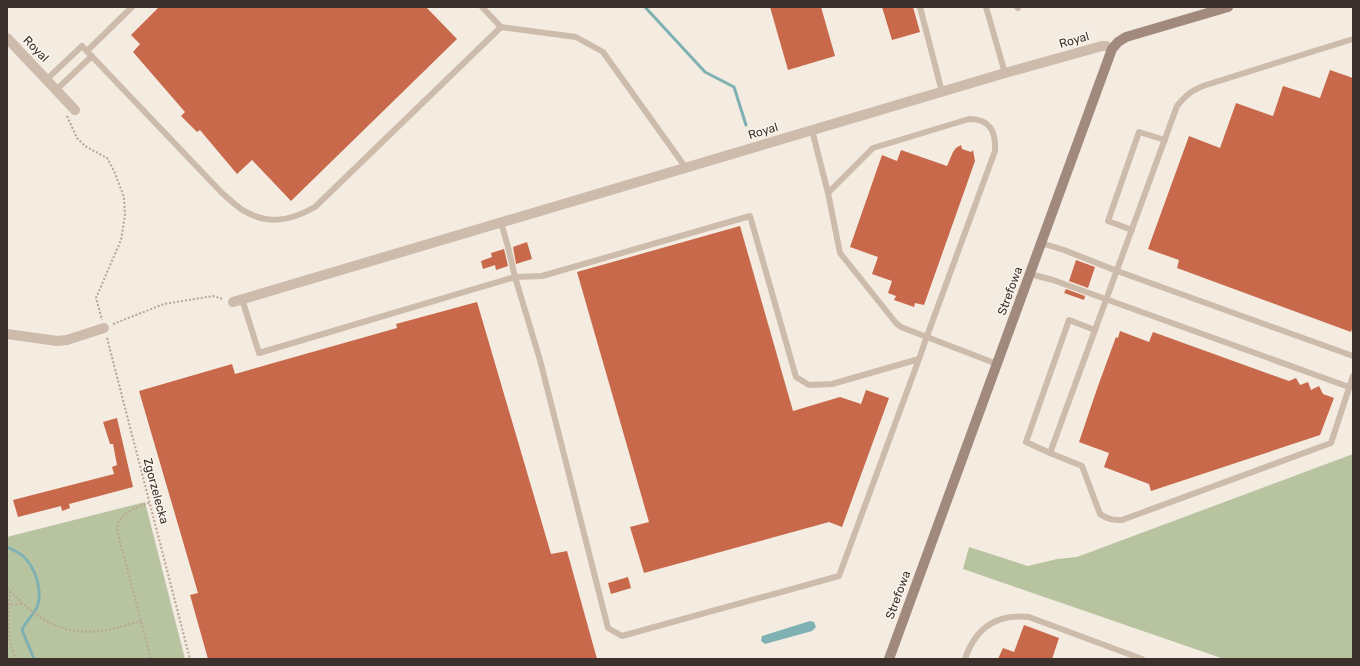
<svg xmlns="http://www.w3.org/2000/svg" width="1360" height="666" font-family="Rubik,sans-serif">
	<rect width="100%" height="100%" fill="#f4ebe1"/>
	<g fill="#b8c4a0">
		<polygon points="1353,454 1353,659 1224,659 963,569 969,547 1028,566 1057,559 1077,557"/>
		<polygon points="145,502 185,659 7,659 7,537"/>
	</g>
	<polygon fill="#7fb0b2" points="810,621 814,622 816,627 812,631 765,644 761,641 762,636"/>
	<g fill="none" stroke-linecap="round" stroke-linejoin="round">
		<g stroke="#7fb0b2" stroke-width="3">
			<polyline points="645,7 705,72 734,87 746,125"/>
			<path d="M7,547C13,550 18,552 23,556C36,568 43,592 37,607C33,616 25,622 22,630L34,659"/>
		</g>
	</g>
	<g fill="#c8694b">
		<polygon points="159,7 426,7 457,39 291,201 252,160 237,174 200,130 197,132 181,116 185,112 133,52 140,44 131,35"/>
		<polygon points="770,7 821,7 835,56 788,70"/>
		<polygon points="882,7 913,7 920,32 892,40"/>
		<polygon points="1330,70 1353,78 1353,326 1351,332 1177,268 1179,260 1148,249 1189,136 1220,148 1236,103 1273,116 1283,86 1320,98"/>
		<polygon points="961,145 962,149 971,152 973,150 975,161 924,305 915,303 914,307 894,300 896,296 888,293 892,281 872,274 878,257 850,247 882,155 897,161 901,150 947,166 953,152 956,148"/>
		<polygon points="740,226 793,411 840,397 861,404 866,390 889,398 842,527 829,522 644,573 630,527 649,522 577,272"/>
		<polygon points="527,242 532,259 516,264 513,247"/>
		<polygon points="504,249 508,266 496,270 495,265 483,269 481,261 492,257 491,253"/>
		<polygon points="1076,260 1095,267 1088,288 1069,281"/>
		<polygon points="1066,289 1085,296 1084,300 1064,293"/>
		<polygon points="477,302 551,554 567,551 597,659 208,659 190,595 198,593 139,391 232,364 235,374 397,328 396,324"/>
		<polygon points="1120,331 1149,342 1153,332 1289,381 1296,378 1300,385 1308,382 1311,390 1319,386 1323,394 1334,398 1320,435 1151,491 1149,484 1104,467 1109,453 1079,442 1098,386 1116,337 1118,338"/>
		<polygon points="117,418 133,487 69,504 70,508 62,511 61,506 18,517 13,500 114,474 112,467 117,465 113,444 110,444 103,422"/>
		<polygon points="628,577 631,588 611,594 608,583"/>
		<polygon points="1024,625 1059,638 1052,659 998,659 1003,648 1014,652"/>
	</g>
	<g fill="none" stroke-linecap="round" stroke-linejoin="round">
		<g stroke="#b9a596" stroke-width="2" stroke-dasharray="2 2" stroke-linecap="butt">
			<polyline points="67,116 77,138 85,146 107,158 114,171 124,197 125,215 121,240 96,298 102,320"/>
			<polyline points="113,324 164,304 213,296 223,299"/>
			<polyline points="107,338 190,659"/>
			<path d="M149,503C136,507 117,514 117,530L151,659"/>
			<path d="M7,588C33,615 58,636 99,631C113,630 127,624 141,621"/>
			<path d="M10,591C8,618 5,634 16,659"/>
			<polyline points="7,605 22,604"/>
		</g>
		<g stroke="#cdbbac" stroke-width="6">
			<polyline points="482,7 501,27 576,37 603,52 686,168"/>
			<polyline points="920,7 942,92"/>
			<polyline points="986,7 1005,73"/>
			<polyline points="1017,7 1018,8"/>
			<path d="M1353,39L1206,85C1192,90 1187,94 1177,106L1050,453L1082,466L1100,514C1107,519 1112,520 1122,520L1331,443L1353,376"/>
			<polyline points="87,51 132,7"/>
			<path d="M47,79L82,46L222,193C228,198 234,204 241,209C267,226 290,221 315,207L501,27"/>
			<polyline points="56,90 92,56"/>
			<polyline points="812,130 828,193"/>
			<polyline points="1132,230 1108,221 1139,132 1165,140"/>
			<polyline points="1041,243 1064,250 1117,271 1353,356"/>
			<polyline points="1030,274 1053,280 1349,387"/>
			<polyline points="242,299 259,353 515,277 508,247 501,222"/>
			<path d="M919,359L832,384L809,385L796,377L750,216L542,276L515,277L540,360L608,628L622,636L839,576L919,359L927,336L995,151C996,131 990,119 969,119L873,148L828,193L840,253L896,323L901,327L997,364"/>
			<polyline points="1050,453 1026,442 1069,320 1095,330"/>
			<path d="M965,659C975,629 996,613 1029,617L1142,659"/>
		</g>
		<g stroke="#cdbbac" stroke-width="10">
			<polyline points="7,38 75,110"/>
			<polyline points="233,302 1005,73 1102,46 1106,46 1112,49"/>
			<polyline points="7,334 57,341 67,340 104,328"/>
		</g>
		<polyline stroke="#a18a7d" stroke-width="10" points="889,659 1112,49 1118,42 1126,37 1228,7"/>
	</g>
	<g text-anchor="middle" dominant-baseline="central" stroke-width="3" stroke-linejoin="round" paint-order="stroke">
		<g font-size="12" fill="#3b302b" stroke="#fbf5ee">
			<text transform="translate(1074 40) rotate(-16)">Royal</text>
			<text transform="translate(36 49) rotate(46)">Royal</text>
			<text transform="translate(763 131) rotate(-17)">Royal</text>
			<text transform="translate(1010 291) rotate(-70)">Strefowa</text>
			<text transform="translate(156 491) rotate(75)">Zgorzelecka</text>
			<text transform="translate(898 595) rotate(-70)">Strefowa</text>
		</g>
	</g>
	<rect width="1360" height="666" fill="none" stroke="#3b302b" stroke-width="16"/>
</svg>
